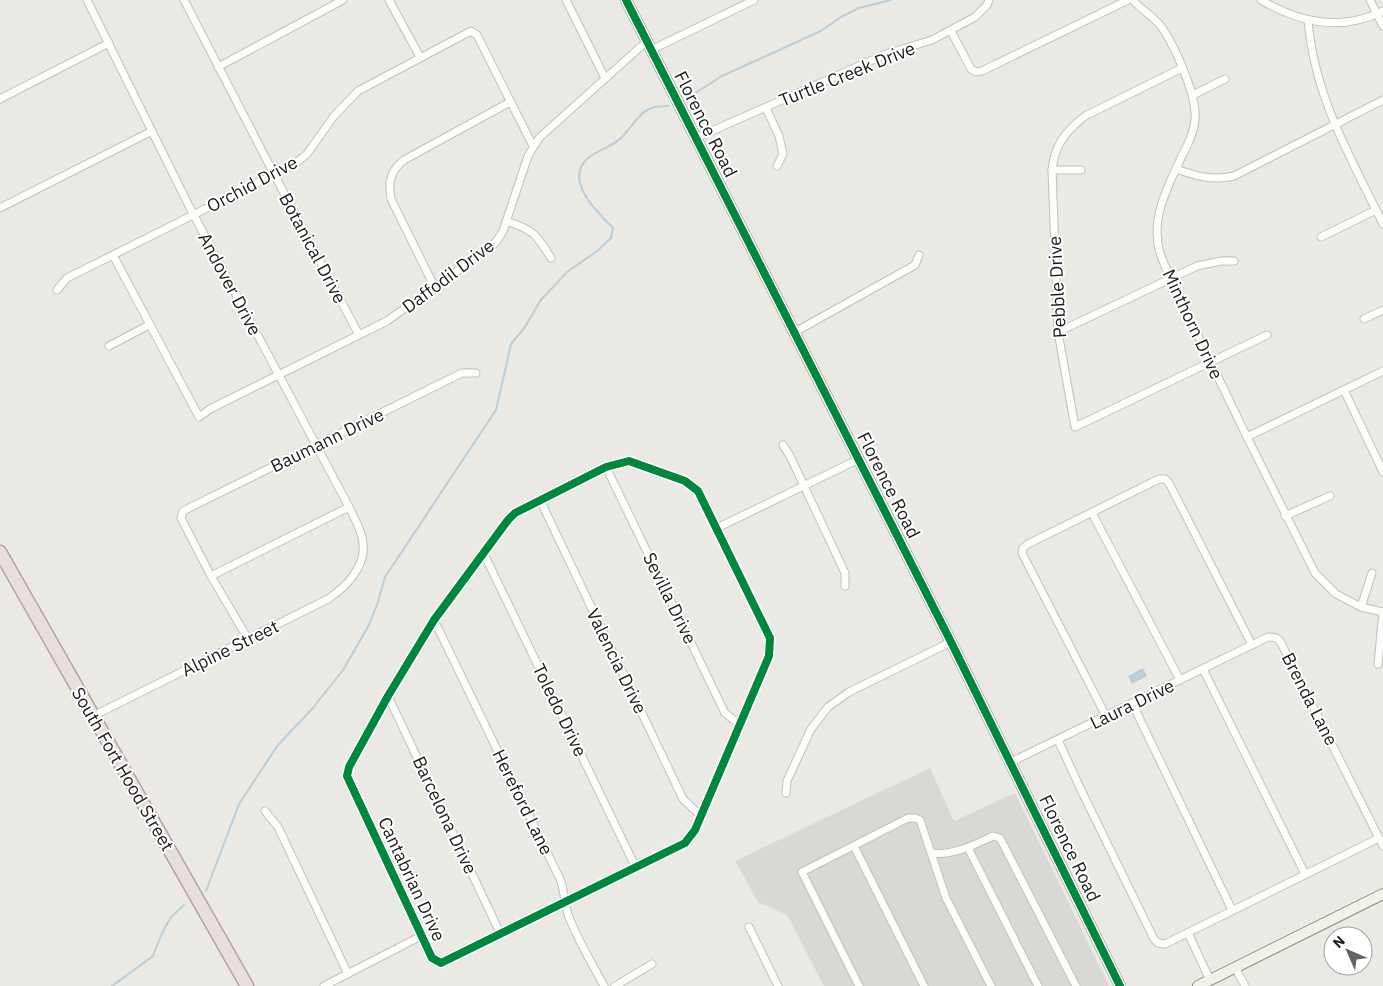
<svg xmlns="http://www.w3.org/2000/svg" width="1383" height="986" font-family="'IBM Plex Sans',sans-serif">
	<rect width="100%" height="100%" fill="#eae9e4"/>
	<polygon fill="#d9d8d5" points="930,768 954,821 1015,793 1109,986 824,986 787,915 758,902 735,861"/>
	<polygon fill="#baceda" points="1143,668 1147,676 1132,684 1128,676"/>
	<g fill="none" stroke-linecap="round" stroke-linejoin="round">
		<g stroke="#baceda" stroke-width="2">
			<polyline points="683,101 722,76 821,31 841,17 859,8 891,0"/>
			<path d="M206,891L239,804L278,745L312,709L343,670L369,625L378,602L385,577L496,410L511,344L525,327L540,301L567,272L596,252L611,238L613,228C598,213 565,182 586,160C596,150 613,147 622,137C631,128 637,115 649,109C653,106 662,107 668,106"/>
			<polyline points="112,986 153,956 162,933 171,917 184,905"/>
		</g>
		<g stroke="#c1c0be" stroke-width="9">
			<g id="street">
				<path d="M87,0L189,206L349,507C354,518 362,530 363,543C366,567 346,587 328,599L93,716"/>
				<polyline points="184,0 274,174 359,335"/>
				<polyline points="389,0 420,57"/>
				<polyline points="566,0 605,78"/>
				<path d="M1133,0C1142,11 1155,17 1163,29C1176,49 1197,96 1195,119C1194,133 1187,146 1181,158C1167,188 1150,220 1160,253C1163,262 1167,270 1170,278L1247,437L1315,573L1336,594L1361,607L1383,612"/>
				<path d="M1261,0C1300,23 1341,32 1383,11"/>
				<polyline points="1370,0 1383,26"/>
				<path d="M1308,20C1314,96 1351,158 1383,224"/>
				<polyline points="951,31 971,69 976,72 982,71 1128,0"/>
				<polyline points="651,50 754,0"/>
				<polyline points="218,67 343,0"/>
				<path d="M1182,68L1085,116C1065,132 1055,144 1052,170L1058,332L1075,427L1267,335"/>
				<polyline points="1193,95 1225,79"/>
				<polyline points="0,99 109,43"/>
				<polyline points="766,108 779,136 783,154 777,166"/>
				<polyline points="696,138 886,54 932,40 975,17 987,5 989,0"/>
				<path d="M1176,169C1196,176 1212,181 1234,176L1383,100"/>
				<polyline points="1052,170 1081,170"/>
				<polyline points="0,208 152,131"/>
				<path d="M506,221C534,230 536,234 551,258"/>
				<polyline points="1321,237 1376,210"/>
				<polyline points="113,255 199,417 210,409 387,321 489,248 496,242 503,231 528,156 539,138 647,41"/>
				<path d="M435,288L391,199C388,183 390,171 404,160L510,102"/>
				<polyline points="57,290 67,278 293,165 307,154 334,116 358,91 471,31 477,35 533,146"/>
				<polyline points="1364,319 1383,310"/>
				<polyline points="795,332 915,265 919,255"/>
				<polyline points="1058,332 1197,266 1221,261 1234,261"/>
				<polyline points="109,346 149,325"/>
				<polyline points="1344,390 1383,472"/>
				<polyline points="1247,437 1383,371"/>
				<polyline points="783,445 790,456 845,573 845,586"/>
				<polygon points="629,461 685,481 698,491 770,638 769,656 695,830 685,843 441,963 432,958 347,776 349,767 388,696 434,620 508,520 515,513 606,467"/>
				<polyline points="606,467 725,713 739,724"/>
				<polyline points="540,500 683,799 701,816"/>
				<polyline points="1092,513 1180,680"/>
				<polyline points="1285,516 1330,496"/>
				<polyline points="717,528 859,459"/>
				<polyline points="483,552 636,868"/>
				<polyline points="211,576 349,507"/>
				<polyline points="1361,607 1372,573"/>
				<path d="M434,620L560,879C565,891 564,905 569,917C578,941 592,963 604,986"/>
				<polyline points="248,639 211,576 181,518 183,511 462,373 476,373"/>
				<polyline points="1378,664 1383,612"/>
				<polyline points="1203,669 1305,874"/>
				<polyline points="388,696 501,935"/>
				<polyline points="1132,703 1232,910"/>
				<polyline points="1106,716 1022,553 1023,548 1028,544 1159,479 1165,479 1169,483 1252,645"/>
				<polyline points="1058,740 1082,792 1154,939 1158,943 1165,944 1379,838"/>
				<path d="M1011,762L1268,637C1276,637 1279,638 1282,645L1383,846"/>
				<polyline points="786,793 787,781 811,729 828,707 849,692 951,642"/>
				<polyline points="265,811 278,827 348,974"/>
				<polyline points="854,846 924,986"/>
				<polyline points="968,848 1038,986"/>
				<path d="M931,853C953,856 974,845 993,836L1000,838L1076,986"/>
				<polyline points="749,927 778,986"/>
				<polyline points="1188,933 1210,980"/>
				<polyline points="1235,967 1245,986"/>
				<polyline points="324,986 421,936"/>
				<polyline points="615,986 652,964"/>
				<polyline points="859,986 802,872 908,818 915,818 920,820 946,898 991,986"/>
			</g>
		</g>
		<g stroke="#8d917f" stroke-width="12">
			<g id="secondary">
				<polyline points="626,0 951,642 1120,986"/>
				<polyline points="1198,986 1383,894"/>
			</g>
		</g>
		<g stroke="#bba0a2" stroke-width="15">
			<polyline id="highway" points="0,552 247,986"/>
		</g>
		<use href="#street" stroke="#fcfcfb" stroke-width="7"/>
		<use href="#secondary" stroke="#f0f2e9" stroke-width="10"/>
		<use href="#highway" stroke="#e7dfde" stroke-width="12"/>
		<g stroke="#fff" stroke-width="11">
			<g id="cycleway">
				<polyline points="626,0 951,642 1120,986"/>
				<polygon points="629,461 685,481 698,491 770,638 769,656 695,830 685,843 441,963 432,958 347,776 349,767 388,696 434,620 508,520 515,513 606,467"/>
			</g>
		</g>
		<use href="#cycleway" stroke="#00873e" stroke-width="8"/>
	</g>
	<g text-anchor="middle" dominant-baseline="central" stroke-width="4" stroke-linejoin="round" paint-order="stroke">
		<g font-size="18" fill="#1b1b1b" stroke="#fff">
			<text transform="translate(847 74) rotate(-22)">Turtle Creek Drive</text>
			<text transform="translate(706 124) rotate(63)">Florence Road</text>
			<text transform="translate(252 184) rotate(-28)">Orchid Drive</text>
			<text transform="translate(313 248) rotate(62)">Botanical Drive</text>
			<text transform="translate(448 276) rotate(-37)">Daffodil Drive</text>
			<text transform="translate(230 284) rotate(62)">Andover Drive</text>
			<text transform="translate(1057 287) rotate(-93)">Pebble Drive</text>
			<text transform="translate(1193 324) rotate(65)">Minthorn Drive</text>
			<text transform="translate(327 440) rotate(-26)">Baumann Drive</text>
			<text transform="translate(889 485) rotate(63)">Florence Road</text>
			<text transform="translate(670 598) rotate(64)">Sevilla Drive</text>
			<text transform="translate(230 648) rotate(-26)">Alpine Street</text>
			<text transform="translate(617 661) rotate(64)">Valencia Drive</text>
			<text transform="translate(1310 699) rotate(63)">Brenda Lane</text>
			<text transform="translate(1132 704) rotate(-26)">Laura Drive</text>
			<text transform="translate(560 710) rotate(64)">Toledo Drive</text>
			<text transform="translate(123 769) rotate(60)">South Fort Hood Street</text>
			<text transform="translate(523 802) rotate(64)">Hereford Lane</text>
			<text transform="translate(445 815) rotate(65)">Barcelona Drive</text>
			<text transform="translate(1070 848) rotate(64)">Florence Road</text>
			<text transform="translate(412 879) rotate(65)">Cantabrian Drive</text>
		</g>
	</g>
	<g transform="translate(1348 951) rotate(315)"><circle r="24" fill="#ffffff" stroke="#a4a4a4"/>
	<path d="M0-4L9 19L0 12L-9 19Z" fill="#636361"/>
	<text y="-8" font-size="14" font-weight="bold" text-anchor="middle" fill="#1b1b1b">N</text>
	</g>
</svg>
